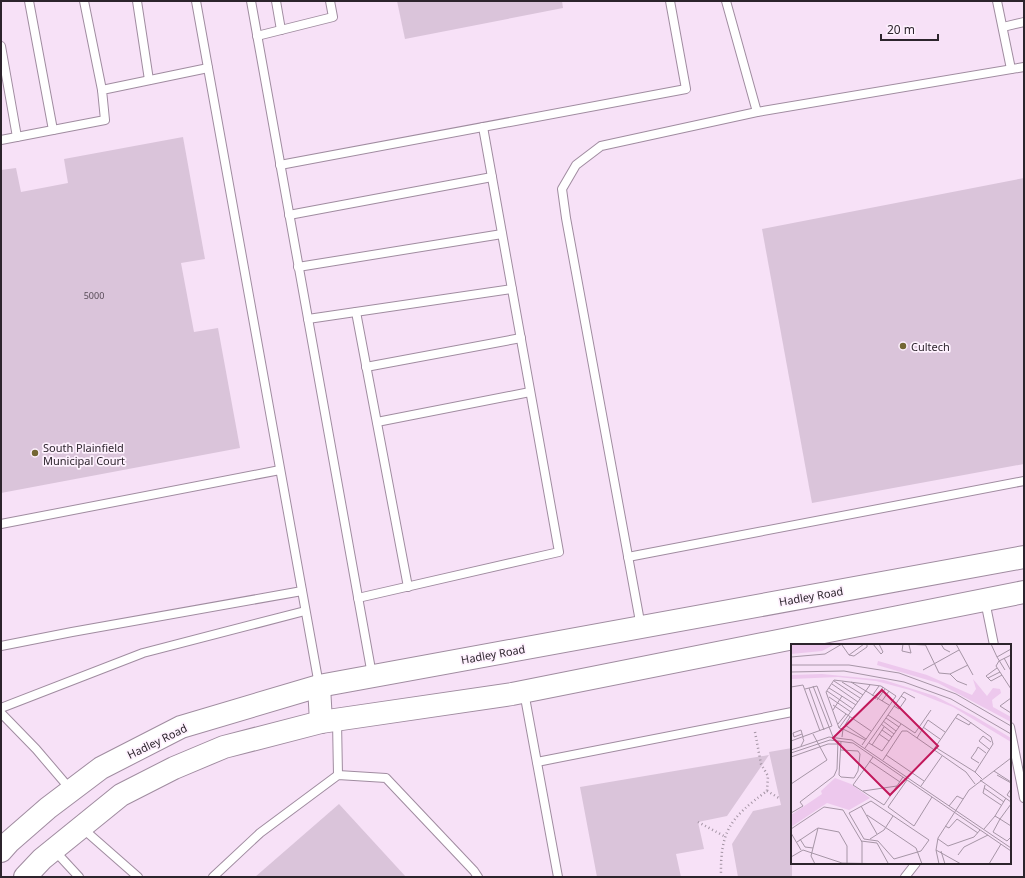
<svg xmlns="http://www.w3.org/2000/svg" width="1025" height="878" font-family="'Noto Sans',sans-serif">
	<rect width="100%" height="100%" fill="#f7e1f7"/>
	<g fill="#dac4da">
		<polygon points="397,1 562,1 563,8 405,39"/>
		<polygon points="183,137 205,259 181,263 194,332 218,328 240,448 1,493 1,170 16,168 21,192 68,183 64,159"/>
		<polygon points="1024,178 1024,464 812,503 762,229"/>
		<polygon points="792,748 792,877 738,877 732,844 753,811 781,805 769,752"/>
		<polygon points="769,755 727,816 698,822 704,849 676,854 681,877 597,877 580,787"/>
		<polygon points="339,804 406,877 255,877"/>
	</g>
	<g fill="none" stroke-linecap="round" stroke-linejoin="round">
		<g stroke="#a08ca0" stroke-width="10">
			<g id="service">
				<polyline points="29,1 53,130"/>
				<polyline points="84,1 102,90"/>
				<polyline points="137,1 149,80"/>
				<polyline points="196,1 319,685"/>
				<polyline points="251,1 372,675"/>
				<polyline points="276,1 281,30"/>
				<polyline points="726,1 757,112"/>
				<polyline points="997,1 1011,69"/>
				<polyline points="1003,27 1024,22"/>
				<polyline points="257,36 333,17 330,1"/>
				<polyline points="1,46 17,137"/>
				<polyline points="1,140 105,120 102,90 208,68"/>
				<polyline points="280,165 686,89 670,1"/>
				<polyline points="289,215 492,177"/>
				<polyline points="298,267 502,234"/>
				<polyline points="356,312 408,587"/>
				<polyline points="308,319 512,289"/>
				<polyline points="366,367 521,338"/>
				<polyline points="377,422 530,392"/>
				<polyline points="1,524 280,470"/>
				<polyline points="628,557 1024,481"/>
				<polyline points="358,598 559,552 483,127"/>
				<polyline points="985,601 994,645"/>
				<polyline points="641,627 566,218 562,189 576,165 601,146 757,112 1024,67"/>
				<polyline points="1,646 72,632 302,591"/>
				<polyline points="524,692 558,877"/>
				<polyline points="1,708 143,653 305,611"/>
				<polyline points="1,713 36,749 71,790"/>
				<polyline points="337,721 338,775"/>
				<polyline points="1010,727 1024,798"/>
				<polyline points="537,762 792,712"/>
				<polyline points="81,827 138,877"/>
				<polyline points="54,850 79,877"/>
				<polyline points="213,877 260,833 338,775 386,778 474,871 478,877"/>
				<polyline points="905,877 916,863"/>
			</g>
		</g>
		<g stroke="#a08ca0" stroke-width="24">
			<g id="secondary">
				<polyline points="319,686 321,722"/>
				<polyline points="1,851 9,842 48,808 101,768 181,727 319,686 1024,557"/>
				<polyline points="25,877 42,859 121,795 174,768 224,747 321,722 512,694 1024,592"/>
			</g>
		</g>
		<g stroke="#a494a4" stroke-width="2.5" stroke-dasharray="1 3" stroke-linecap="butt">
			<polyline points="767,791 779,798"/>
			<polyline points="698,822 724,836"/>
			<path d="M721,877C720,831 730,818 767,791L768,776L761,764L755,732"/>
		</g>
		<use href="#service" stroke="#fff" stroke-width="8"/>
		<use href="#secondary" stroke="#fff" stroke-width="22"/>
	</g>
	<g fill="#746734" stroke="#fef1fe" stroke-width="1.5">
		<circle cx="903" cy="346" r="4"/>
		<circle cx="35" cy="453" r="4"/>
	</g>
	<g text-anchor="middle" dominant-baseline="central" stroke-width="3.5" stroke-linejoin="round" paint-order="stroke">
		<g font-size="9" fill="#584c58">
			<text x="94" y="295">5000</text>
		</g>
		<g font-size="11" fill="#2c242c" stroke="#fef1fe" text-anchor="start">
			<text x="911" y="346">Cultech</text>
			<text x="43" y="447">South Plainfield<tspan x="43" dy="13">Municipal Court</tspan></text>
		</g>
		<g font-size="11" fill="#2c242c" stroke="#fef1fe">
			<text transform="translate(811 596) rotate(-10)">Hadley Road</text>
			<text transform="translate(493 654) rotate(-10)">Hadley Road</text>
			<text transform="translate(157 741) rotate(-26)">Hadley Road</text>
		</g>
	</g>
	<g transform="translate(791 644)">
		<rect width="220" height="220" fill="#f7e1f7"/>
		<path d="M0,0L16,1L44,0L31,7L0,10ZM87,17L136,31L181,51L185,45L182,35L196,52L202,44L209,45L210,49L201,56L202,63L220,73V78L147,39L86,21ZM31,30L93,36L144,52L183,72L220,94V98L162,63L119,46L85,37L47,33L0,35V31ZM44,134L60,140L79,154L58,166L36,159L0,183V171L31,150L30,147Z" fill="#edc8ed"/>
		<path fill="none" stroke="#a695a6" stroke-width="1" d="M82,0L90,10L92,8L88,0M112,0L111,7L120,9L118,1M115,0L134,1M134,0L148,29L159,30L177,21M150,0L153,5L159,8M165,0L182,31M200,0L206,13L220,5M51,1L58,11L63,12L76,3V0M58,11L73,0M0,13L34,10L51,0M206,13L214,26M213,14L220,27M208,17L205,22L220,45M208,17L220,11M0,21H58L108,29L165,50L220,82M206,24L195,32L200,37L211,31M132,26L168,6M0,28L53,27L113,38L160,55L220,90M159,30L166,37L176,41M197,34L209,28M43,37L69,54M51,38L72,51M60,38L98,61M41,40L67,58M22,42L42,93M0,43L12,41L29,87M18,44L33,86M38,44L65,61M36,47L62,65M81,52L88,42M38,53L60,68M220,54L209,62L220,69M84,55L92,43M86,56L94,45M91,57L98,47M42,61L80,87M103,62L108,65L115,55L110,52M42,66L51,52M97,71L124,89L140,66M59,73L54,81L75,95M95,74L108,83M165,74L178,81L180,78M92,77L105,87M47,80L55,70M90,80L103,90M132,83L149,95M48,84L79,41M52,85L74,96M91,86L101,93M88,90L98,97M51,93L52,85L48,84L35,48L43,36L90,42L105,52L71,101M126,94L137,76L154,88M0,97L41,82L26,42L14,45M50,97L48,131L50,133L63,134L67,127L69,110L67,107M78,99L91,107L110,80M81,101L93,83M10,102L13,96L12,95V93L10,86L2,89L3,93L11,90M144,103L184,128M74,104L113,48L124,54M143,105L167,70L176,76L200,93L202,100L184,128L191,135M198,105L188,97L192,92L200,98M0,106L38,93L61,96L220,204M50,106L67,107M0,109L39,96L62,99L220,207M95,111L133,137M0,113L37,100H47M82,113L62,141L93,161L112,133M92,116L111,87H116L175,128L184,140M78,117L109,138M188,119L180,114L185,107L187,103L195,109M203,127L220,138M206,131L220,139M116,136L97,163L123,182L141,153M189,136L220,158M0,140L36,116L22,90M194,141L192,149L210,161M130,142L151,112M193,144L213,158M220,145L216,151L220,154M72,147L106,142M80,157L138,196L130,207L103,215L87,197L73,195L58,169ZM220,160L209,175L220,182M70,162L86,190M158,162L166,152L172,155M0,169L12,162L9,158L43,132L46,125L47,97M76,171L125,204L131,220M204,172L215,154M154,182L158,184L166,175L187,189M0,185L33,163L52,166L71,198V219M193,185L204,172L209,175L202,188L216,197L220,193M0,189L10,206M9,195L14,203L22,204M79,195L93,186L102,172M147,195L157,202L183,193L189,186M70,197L86,199L97,219M6,198L27,184L48,188L56,202V219M145,206L170,220M150,207L154,220M167,211L173,203L197,191M0,213L12,206L51,219L102,220M24,220L20,212L27,184M148,220L145,206L147,194L178,146L220,114M198,220L210,200"/>
		<path fill="#c2185b" fill-opacity="0.15" stroke="#c2185b" stroke-width="2" d="M91,46L147,102L99,151L42,94Z"/>
		<rect width="220" height="220" fill="none" stroke="#2c242c" stroke-width="2"/>
	</g>
	<rect width="1025" height="878" fill="none" stroke="#2c242c" stroke-width="4"/>
	<path d="M881 34v6h57v-6" fill="none" stroke="#2c242c" stroke-width="2"/>
	<text x="887" y="34" font-size="12" fill="#2c242c" stroke="#fef1fe" stroke-width="3" paint-order="stroke">20 m</text>
</svg>
